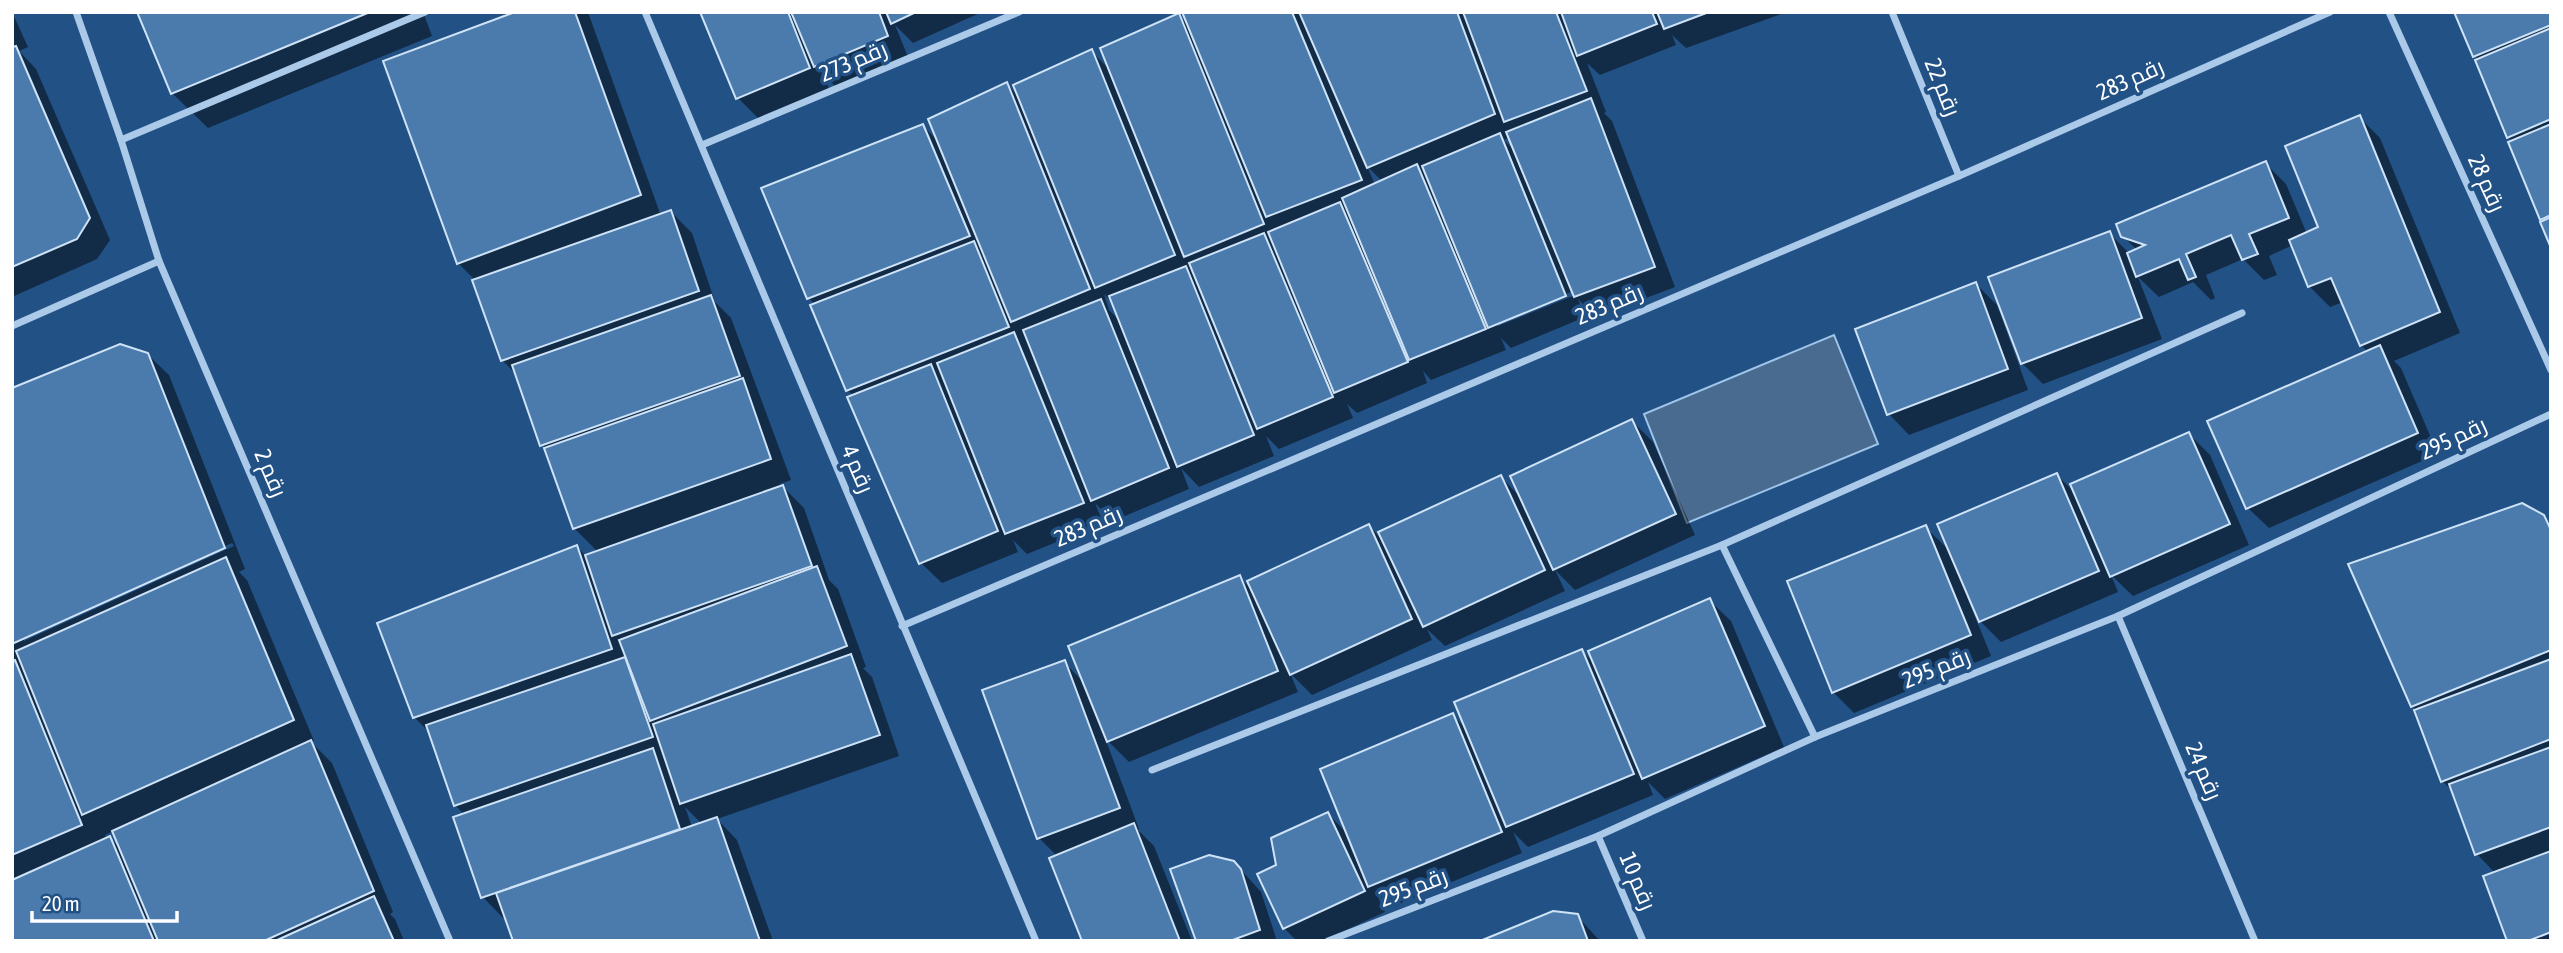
<svg xmlns="http://www.w3.org/2000/svg" width="2563" height="953" font-family="'Asap Condensed',Cairo,sans-serif">
	<rect width="100%" height="100%" fill="#225185"/>
	<polygon fill="#496b90" stroke="#9fc5ea" stroke-width="2" points="1834,335 1878,444 1687,523 1644,414"/>
	<g fill="#0007" fill-rule="evenodd">
		<polygon points="12,12 28,47 19,51 36,69 110,240 97,259 12,297"/>
		<polygon points="139,12 423,12 432,36 208,128 172,93"/>
		<path d="M520,12H585L589,15L661,216L671,212L692,233L715,302L731,318L791,480L780,484L804,508L829,580L838,589L866,667L863,668L872,677L899,756L717,819L737,840L773,941H515L506,917L503,918L483,897L465,815L455,805L431,734L414,717L577,547L586,556L598,552L574,528L518,376L502,360L476,281L458,263ZM685,807L702,824L692,827Z"/>
		<polygon points="702,12 982,12 913,43 895,25 908,57 836,87 824,75 829,89 759,119 738,98"/>
		<path d="M1184,12H1787L1686,48L1672,35L1676,45L1600,75L1587,63L1606,112L1604,113L1612,121L1675,287L1596,317L1578,299L1585,317L1511,348L1501,338L1506,350L1431,380L1423,371L1427,383L1357,413L1347,404L1353,418L1279,449L1266,436L1274,456L1199,487L1181,468L1189,489L1113,521L1095,503L1103,523L1027,554L1013,540L1018,552L942,583L921,563L854,396L847,390L815,305L809,298L923,126L940,143L1007,84L1020,98L1091,51L1110,70L1178,15L1189,26ZM1510,137L1515,151L1504,140ZM1367,166L1382,181L1375,185ZM1573,291L1575,295L1498,326V322ZM1104,294L1114,304L1121,322L1109,310Z"/>
		<polygon points="2551,12 2551,244 2545,222 2513,142 2508,137 2479,60 2475,56"/>
		<polygon points="2359,117 2380,138 2460,333 2394,361 2401,368 2438,454 2269,528 2248,508 2368,352 2361,345 2343,302 2330,307 2309,286 2293,245 2269,256 2277,275 2264,280 2243,259 2206,275 2215,298 2211,300 2193,282 2159,297 2138,277 2162,339 2043,384 2022,363 2109,233 2130,254 2137,250 2123,236 2265,163 2286,184 2307,234 2320,228"/>
		<polygon points="1976,284 1997,305 2028,390 1909,435 1889,414"/>
		<path d="M147,354L169,375L245,569L239,572L247,580L314,741L311,742L332,763L393,912L390,914L395,919L404,941H12V390ZM232,543L234,546L24,641V637ZM114,831L122,850L110,838L107,839L105,835Z"/>
		<polygon points="1632,421 1653,442 1695,535 1575,590 1555,570 1565,591 1445,646 1427,629 1432,640 1312,695 1290,673 1298,692 1129,762 1105,738 1139,829 1138,830 1154,846 1192,941 1084,941 1057,856 1039,838 1064,662 1084,683 1239,577 1253,591 1369,526 1385,542 1501,477 1522,499"/>
		<polygon points="2189,434 2210,455 2249,545 2133,596 2111,575 2118,592 2001,642 1980,621 1970,596 1967,597 1991,656 1854,713 1833,692 1925,527 1951,552 2057,475 2077,495"/>
		<polygon points="2543,516 2551,524 2551,941 2509,941 2496,874 2477,854 2455,793 2442,781 2413,706"/>
		<polygon points="1710,601 1731,621 1784,747 1665,799 1648,782 1653,795 1528,847 1513,832 1522,853 1391,907 1376,893 1385,912 1322,941 1297,941 1284,928 1278,866 1328,814 1348,834 1453,715 1468,731 1582,651 1596,665"/>
		<polygon points="1234,862 1261,892 1277,941 1198,941"/>
		<polygon points="1577,916 1600,941 1484,941"/>
	</g>
	<g fill="#4b7bad" stroke="#cfe3f7" stroke-width="2">
		<polygon points="137,12 370,12 171,94"/>
		<polygon points="515,12 575,12 641,195 457,264 383,61"/>
		<polygon points="700,12 788,12 810,68 736,99"/>
		<polygon points="791,12 879,12 888,36 814,67"/>
		<polygon points="886,12 916,12 891,24"/>
		<polygon points="1182,12 1292,12 1362,180 1266,217"/>
		<polygon points="1299,12 1457,12 1495,114 1367,168"/>
		<polygon points="1463,12 1556,12 1587,91 1504,122"/>
		<polygon points="1561,12 1652,12 1657,24 1577,56"/>
		<polygon points="1657,12 1709,12 1664,29"/>
		<polygon points="2454,12 2551,12 2551,25 2473,57"/>
		<polygon points="1179,13 1264,224 1184,257 1100,48"/>
		<polygon points="2551,28 2551,119 2507,138 2475,60"/>
		<polygon points="16,46 90,218 77,239 12,267 12,47"/>
		<polygon points="1092,49 1175,255 1095,288 1013,85"/>
		<polygon points="1007,82 1090,289 1011,322 928,119"/>
		<polygon points="1591,98 1655,267 1574,297 1506,132"/>
		<polygon points="2360,115 2440,312 2360,346 2331,278 2308,287 2289,240 2318,227 2285,146"/>
		<polygon points="923,124 970,236 807,299 761,188"/>
		<polygon points="2551,124 2551,215 2540,220 2508,142"/>
		<polygon points="1500,133 1566,296 1488,328 1422,166"/>
		<polygon points="2266,161 2289,218 2249,234 2258,254 2242,260 2231,235 2186,254 2196,277 2188,280 2179,259 2136,277 2127,253 2145,245 2121,237 2116,224"/>
		<polygon points="1417,164 1486,329 1409,360 1342,198"/>
		<polygon points="1340,202 1408,362 1334,393 1268,232"/>
		<polygon points="671,210 699,291 501,361 472,280"/>
		<polygon points="2551,217 2551,248 2540,222"/>
		<polygon points="2110,231 2142,318 2021,364 1988,277"/>
		<polygon points="1264,233 1333,397 1257,429 1189,263"/>
		<polygon points="974,241 1009,327 846,391 810,305"/>
		<polygon points="1186,266 1254,435 1177,467 1109,296"/>
		<polygon points="1976,282 2008,369 1887,415 1855,329"/>
		<polygon points="711,295 740,376 540,446 512,365"/>
		<polygon points="1101,299 1169,468 1091,501 1023,330"/>
		<polygon points="1014,332 1084,503 1005,534 937,363"/>
		<polygon points="120,344 148,353 225,548 12,644 12,388"/>
		<polygon points="2380,345 2418,433 2246,509 2207,421"/>
		<polygon points="931,364 998,531 919,564 847,397"/>
		<polygon points="743,378 771,459 573,529 544,448"/>
		<polygon points="1632,419 1676,514 1553,570 1510,476"/>
		<polygon points="2189,432 2230,524 2110,577 2070,484"/>
		<polygon points="2057,473 2099,571 1979,622 1937,524"/>
		<polygon points="1501,475 1545,570 1423,627 1378,532"/>
		<polygon points="783,485 812,566 612,636 585,555"/>
		<polygon points="2522,503 2544,515 2551,530 2551,650 2411,707 2348,564"/>
		<polygon points="1369,524 1412,619 1290,675 1247,581"/>
		<polygon points="1926,525 1971,635 1832,693 1787,581"/>
		<polygon points="577,545 612,649 413,718 377,623"/>
		<polygon points="226,557 294,720 82,815 16,651"/>
		<polygon points="817,566 847,646 650,721 619,640"/>
		<polygon points="1240,575 1278,671 1107,742 1068,646"/>
		<polygon points="1710,598 1765,726 1642,779 1588,651"/>
		<polygon points="1582,649 1634,774 1506,827 1454,702"/>
		<polygon points="851,654 880,735 680,804 653,724"/>
		<polygon points="625,657 653,737 454,806 426,725"/>
		<polygon points="2551,659 2551,739 2441,782 2414,710"/>
		<polygon points="15,660 82,825 12,855 12,661"/>
		<polygon points="1065,660 1120,808 1037,839 982,690"/>
		<polygon points="1453,713 1502,832 1368,887 1320,769"/>
		<polygon points="311,740 374,891 264,941 158,941 112,831"/>
		<polygon points="2551,747 2551,827 2475,855 2449,784"/>
		<polygon points="653,748 680,829 481,898 453,817"/>
		<polygon points="1328,812 1365,891 1283,929 1257,874 1276,865 1271,838"/>
		<polygon points="717,817 760,941 513,941 496,893"/>
		<polygon points="1134,823 1180,941 1082,941 1049,858"/>
		<polygon points="110,836 154,941 12,941 12,880"/>
		<polygon points="2551,851 2551,932 2528,941 2507,941 2483,876"/>
		<polygon points="1209,855 1234,861 1241,869 1260,930 1230,941 1196,941 1170,869"/>
		<polygon points="374,896 394,941 275,941"/>
		<polygon points="1553,911 1578,914 1588,941 1480,941"/>
	</g>
	<g fill="none" stroke-linecap="round" stroke-linejoin="round">
		<g stroke="#abc9e9" stroke-width="7">
			<polyline points="76,12 121,140 159,261 450,941"/>
			<polyline points="645,12 1036,941"/>
			<polyline points="1892,12 1959,176"/>
			<polyline points="2389,12 2551,370"/>
			<polyline points="121,140 425,12"/>
			<polyline points="702,145 1019,12"/>
			<polyline points="12,326 159,261"/>
			<polyline points="1722,545 1815,737"/>
			<polyline points="2118,616 2255,941"/>
			<polyline points="902,626 1959,176 2330,12"/>
			<polyline points="1152,770 1722,545 2242,313"/>
			<polyline points="1598,836 1643,941"/>
			<polyline points="1328,941 1598,836 1815,737 2118,616 2551,414"/>
		</g>
	</g>
	<g text-anchor="middle" dominant-baseline="central" stroke-width="7" stroke-linejoin="round" paint-order="stroke">
		<g font-size="23" fill="#fff" stroke="#225185">
			<text transform="translate(853 61) rotate(-23)">رقم 273</text>
			<text transform="translate(2130 79) rotate(-24)">رقم 283</text>
			<text transform="translate(1943 87) rotate(68)">رقم 22</text>
			<text transform="translate(2487 183) rotate(66)">رقم 28</text>
			<text transform="translate(1609 304) rotate(-23)">رقم 283</text>
			<text transform="translate(2453 438) rotate(-25)">رقم 295</text>
			<text transform="translate(858 469) rotate(67)">رقم 4</text>
			<text transform="translate(271 473) rotate(67)">رقم 2</text>
			<text transform="translate(1088 526) rotate(-23)">رقم 283</text>
			<text transform="translate(1936 668) rotate(-22)">رقم 295</text>
			<text transform="translate(2204 771) rotate(67)">رقم 24</text>
			<text transform="translate(1638 881) rotate(67)">رقم 10</text>
			<text transform="translate(1413 887) rotate(-21)">رقم 295</text>
		</g>
	</g>
	<rect width="2563" height="953" fill="none" stroke="#ffffff" stroke-width="28"/>
	<path d="M32 911v10h145v-10" fill="none" stroke="#ffffff" stroke-width="3.5"/>
	<text x="42" y="911" font-size="21" fill="#ffffff" stroke="#225185" stroke-width="5" paint-order="stroke">20 m</text>
</svg>
